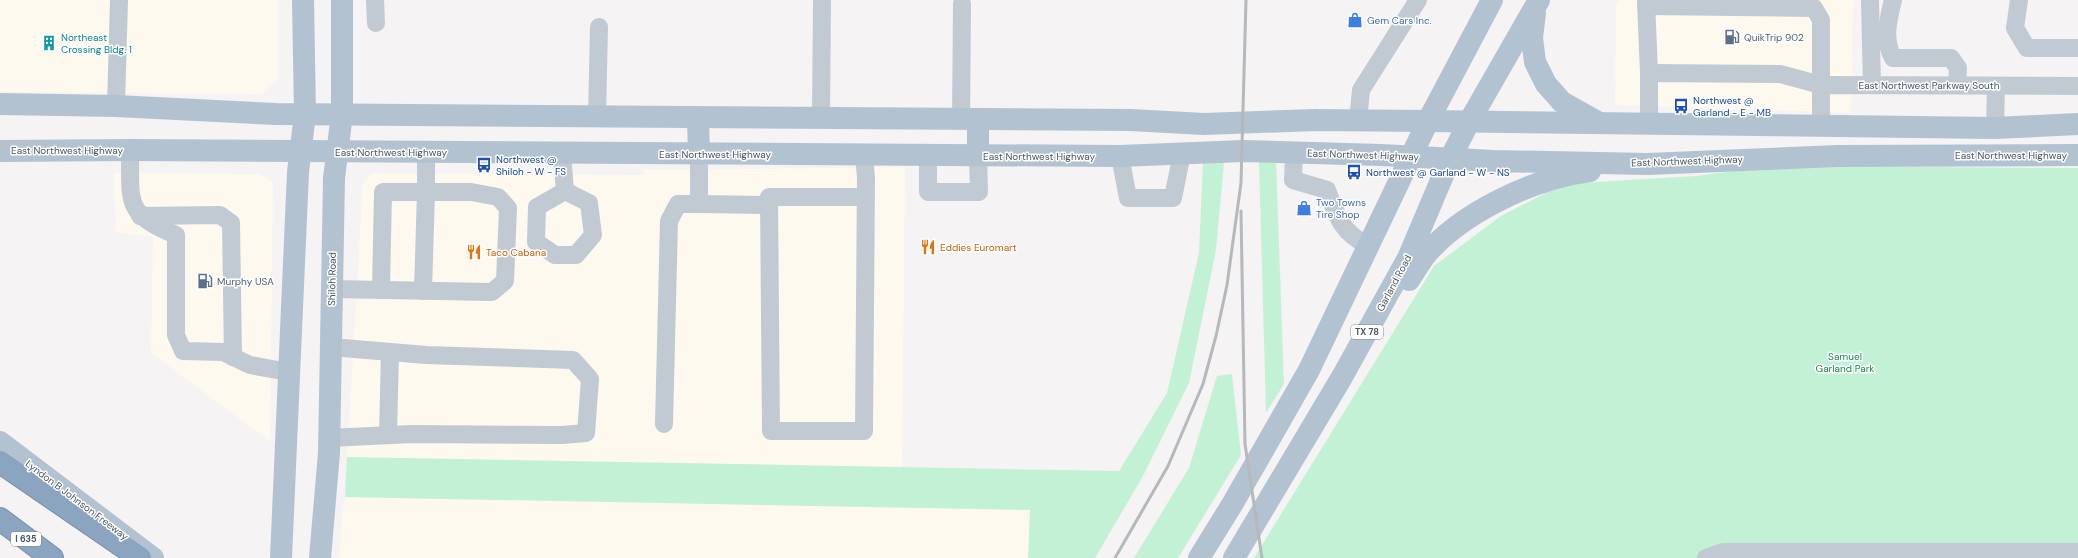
<svg xmlns="http://www.w3.org/2000/svg" width="2078" height="558" font-family="'DM Sans',sans-serif">
	<rect width="100%" height="100%" fill="#f5f3f3"/>
	<g fill="#fdf9ef">
		<polygon points="0,0 277,0 277,80 262,94 0,92"/>
		<polygon points="1620,0 1853,0 1851,113 1615,105 1616,6"/>
		<polygon points="905,167 902,467 347,457 363,183 371,173 644,175 644,170"/>
		<polygon points="114,173 260,174 273,182 270,441 151,353 153,237 116,232"/>
		<polygon points="345,497 1030,510 1028,558 340,558 341,524"/>
	</g>
	<g fill="#c3f1d5">
		<polygon points="1203,161 1224,162 1216,250 1189,383 1143,476 1095,558 1028,558 1030,510 345,497 347,457 1119,471 1167,393 1199,253"/>
		<polygon points="1259,162 1276,162 1284,384 1266,413"/>
		<polygon points="1773,166 2078,168 2078,558 1254,558 1434,266 1501,216 1563,184 1696,176"/>
		<polygon points="1232,374 1241,455 1178,558 1134,558 1189,468 1217,376"/>
	</g>
	<g fill="none" stroke-linecap="round" stroke-linejoin="round">
		<g stroke="#7690ad" stroke-width="24">
			<g id="highway">
				<polyline points="0,462 140,558"/>
				<polyline points="0,519 52,558"/>
			</g>
		</g>
		<g stroke="#c1cad2" stroke-width="18">
			<polyline points="375,0 376,23"/>
			<polyline points="1646,0 1649,73"/>
			<polyline points="1870,0 1872,85"/>
			<path d="M1893,0C1888,20 1883,39 1893,58H1951L1958,68L1957,85"/>
			<polyline points="2019,0 2015,28 2027,48 2078,48"/>
			<polyline points="1646,6 1814,8 1821,20 1821,85 1780,74 1649,73 1649,123"/>
			<polyline points="116,106 119,0"/>
			<polyline points="597,117 599,27"/>
			<polyline points="821,118 822,0"/>
			<polyline points="961,119 962,4"/>
			<polyline points="1358,121 1361,90 1418,0"/>
			<polyline points="1821,126 1821,85 2078,86"/>
			<polyline points="1995,128 1996,86"/>
			<path d="M130,150C131,202 123,213 176,235V335L183,351L223,352L250,365L288,372"/>
			<path d="M1294,152L1293,180L1327,190C1337,216 1341,232 1367,245"/>
			<polyline points="562,153 565,191 589,203 593,235 576,255 555,255 536,242 537,207 565,191"/>
			<polyline points="699,154 699,204 769,205"/>
			<polyline points="864,155 866,178 864,431 771,431 769,197 866,197"/>
			<polyline points="928,155 928,192 979,192 978,155"/>
			<polyline points="1120,156 1128,198 1173,198 1182,153"/>
			<polyline points="140,216 220,215 231,223 233,357"/>
			<polyline points="332,289 492,292 505,281 508,208 498,197 471,192 426,192 426,152"/>
			<polyline points="381,290 383,192 426,192 423,291"/>
			<polyline points="664,424 669,221 678,204 699,204"/>
			<polyline points="388,435 390,352"/>
			<polyline points="329,438 412,434 562,435 586,433 590,379 573,360 426,355 331,347"/>
			<polyline points="1706,558 1723,552 2078,552"/>
		</g>
		<g stroke="#b3c2d1" stroke-width="22">
			<polyline points="1535,13 1532,38 1535,62 1546,84 1562,102 1596,121"/>
			<polyline points="0,104 116,106 276,114 1131,120 1204,124 1315,120 1428,121 1995,128 2078,124"/>
			<polyline points="698,118 699,154"/>
			<polyline points="978,119 978,155"/>
			<polyline points="0,151 130,150 1120,156 1243,151 1381,155 1493,161 1648,164 1837,156 2078,155"/>
			<path d="M1409,280C1414,273 1419,264 1424,257C1460,213 1534,178 1590,171"/>
			<polyline points="0,442 153,558"/>
			<polyline points="281,558 298,172 305,114 303,0"/>
			<polyline points="320,558 329,453 334,178 342,114 342,0"/>
			<polyline points="1199,558 1233,503 1309,370 1428,121 1492,0"/>
			<polyline points="1234,558 1342,377 1408,258 1450,159 1469,122 1539,0"/>
		</g>
		<use href="#highway" stroke="#8ba5c1" stroke-width="22"/>
		<g stroke="#b5b8bd" stroke-width="3">
			<polyline points="1241,211 1245,444 1262,558"/>
			<polyline points="1115,558 1168,466 1203,384 1216,336 1227,285 1241,183 1246,0"/>
		</g>
	</g>
	<defs>
		<g id="shop-bare" transform="scale(1.2)"><path d="M-5-2.5h2.3a2.7 3.5 0 0 1 5.4 0H5L5.5 6h-11ZM-1.5-2.5h3a1.5 2.3 0 0 0-3 0Z" fill="#3f7fe0" stroke="#fff" stroke-width="2.5" paint-order="stroke"/></g>
		<g id="fuel-bare" transform="scale(1.2)"><path d="M-5.5-6h7V0h2V4h1.3V-2.5L3-4.5l.8-.8L6-3V5H2.5V1h-1V6h-7ZM-4.2-4.7v3.2H.2V-4.7Z" fill="#5c6f8a" stroke="#fff" stroke-width="2.5" paint-order="stroke"/></g>
		<g id="building-bare" transform="scale(1.2)"><path d="M-4-6H4V6H1V3H-1V6H-4ZM-2.5-4.3h1.7v1.8h-1.7ZM.8-4.3h1.7v1.8H.8ZM-2.5-1h1.7V.8h-1.7ZM.8-1h1.7V.8H.8Z" fill="#0f9aa8" stroke="#fff" stroke-width="2.5" paint-order="stroke"/></g>
		<g id="bus-bare" transform="scale(1.2)"><path d="M-5-6H5V4H4V6H2V4H-2V6H-4V4H-5ZM-3.5-4V0h7V-4ZM-3.5 1.2v1.5H-2V1.2ZM2 1.2v1.5H3.5V1.2Z" fill="#1a4fb4" stroke="#fff" stroke-width="2.5" paint-order="stroke"/></g>
		<g id="restaurant-bare" transform="scale(1.2)"><path d="M-5-6h1v4h1v-4h1v4h1v-4h1v5L-1.5 .5V6h-2V.5L-5-1ZM5-6V6H3V1.5H1.5Q1.5-4 5-6Z" fill="#e8710a" stroke="#fff" stroke-width="2.5" paint-order="stroke"/></g>
	</defs>
	<g fill-rule="evenodd">
		<use href="#shop-bare" x="1355" y="20"/>
		<use href="#fuel-bare" x="1732" y="37"/>
		<use href="#building-bare" x="49" y="43"/>
		<use href="#bus-bare" x="1681" y="106"/>
		<use href="#bus-bare" x="484" y="165"/>
		<use href="#bus-bare" x="1354" y="172"/>
		<use href="#shop-bare" x="1304" y="208"/>
		<use href="#restaurant-bare" x="928" y="247"/>
		<use href="#restaurant-bare" x="474" y="252"/>
		<use href="#fuel-bare" x="205" y="281"/>
	</g>
	<g text-anchor="middle" dominant-baseline="central" stroke-width="3" stroke-linejoin="round" paint-order="stroke">
		<g fill="#fff" stroke="#808990" stroke-width="1">
			<rect x="1351" y="325" width="32" height="14" rx="3"/>
			<rect x="11" y="532" width="30" height="14" rx="3"/>
		</g>
		<g font-size="9" font-weight="bold" fill="#4a5661">
			<text x="1367" y="332">TX 78</text>
			<text x="26" y="539">I 635</text>
		</g>
		<g font-size="10" fill="#366cbe" stroke="#fff" text-anchor="start">
			<text x="1367" y="20">Gem Cars Inc.</text>
			<text x="1316" y="202">Two Towns<tspan x="1316" dy="12">Tire Shop</tspan></text>
		</g>
		<g font-size="10" fill="#0d838f" stroke="#fff" text-anchor="start">
			<text x="61" y="37">Northeast<tspan x="61" dy="12">Crossing Bldg. 1</tspan></text>
		</g>
		<g font-size="10" fill="#4e5e75" stroke="#fff" text-anchor="start">
			<text x="1744" y="37">QuikTrip 902</text>
			<text x="217" y="281">Murphy USA</text>
		</g>
		<g font-size="10" fill="#4a5661" stroke="#fff">
			<text x="1929" y="85">East Northwest Parkway South</text>
			<text x="67" y="150">East Northwest Highway</text>
			<text x="391" y="152">East Northwest Highway</text>
			<text x="715" y="154">East Northwest Highway</text>
			<text transform="translate(1363 155) rotate(2)">East Northwest Highway</text>
			<text x="2011" y="155">East Northwest Highway</text>
			<text x="1039" y="156">East Northwest Highway</text>
			<text transform="translate(1687 161) rotate(-2)">East Northwest Highway</text>
			<text transform="translate(332 279) rotate(-89)">Shiloh Road</text>
			<text transform="translate(1394 283) rotate(-62)">Garland Road</text>
			<text transform="translate(77 500) rotate(37)">Lyndon B Johnson Freeway</text>
		</g>
		<g font-size="10" fill="#164399" stroke="#fff" text-anchor="start">
			<text x="1693" y="100">Northwest @<tspan x="1693" dy="12">Garland - E - MB</tspan></text>
			<text x="496" y="159">Northwest @<tspan x="496" dy="12">Shiloh - W - FS</tspan></text>
			<text x="1366" y="172">Northwest @ Garland - W - NS</text>
		</g>
		<g font-size="10" fill="#c56008" stroke="#fff" text-anchor="start">
			<text x="940" y="247">Eddies Euromart</text>
			<text x="486" y="252">Taco Cabana</text>
		</g>
		<g font-size="10" fill="#17864f" stroke="#fff">
			<text x="1845" y="356">Samuel<tspan x="1845" dy="12">Garland Park</tspan></text>
		</g>
	</g>
</svg>
